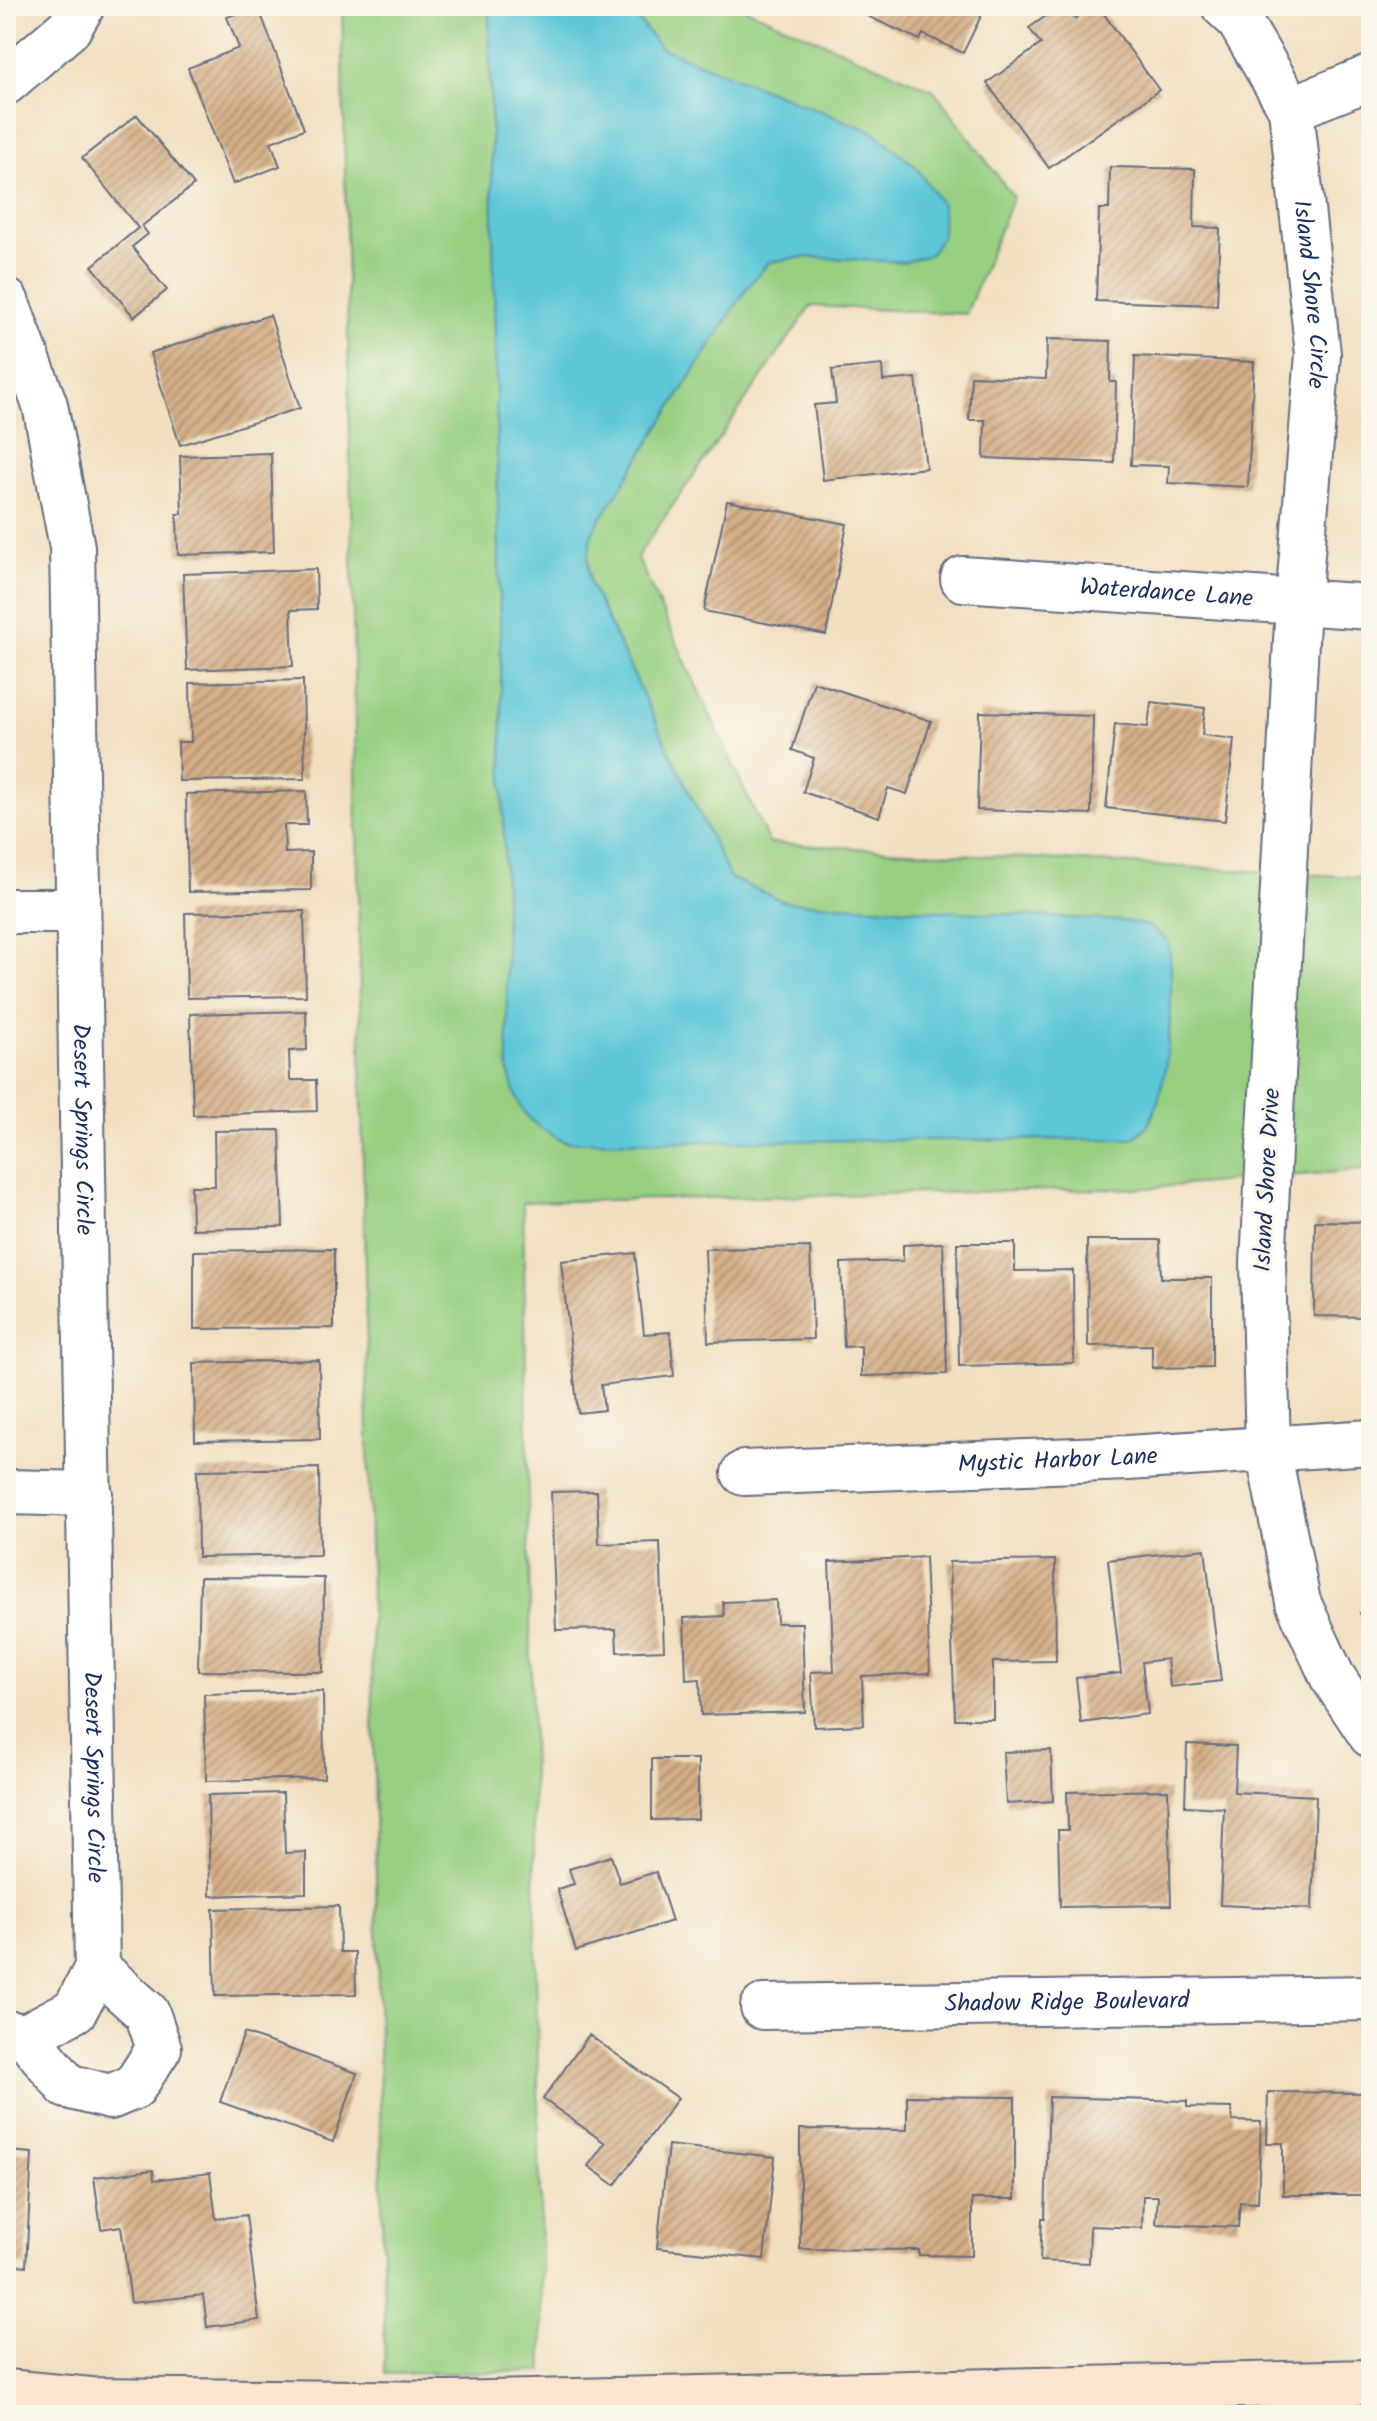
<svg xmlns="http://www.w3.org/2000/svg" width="1377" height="2421" font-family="Kalam,sans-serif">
	<defs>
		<pattern id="building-hatch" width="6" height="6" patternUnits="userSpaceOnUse" patternTransform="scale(2)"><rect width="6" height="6" fill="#d4ae86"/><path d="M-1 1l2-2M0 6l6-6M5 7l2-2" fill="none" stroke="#ab8e71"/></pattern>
	</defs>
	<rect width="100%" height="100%" fill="#fbf7ec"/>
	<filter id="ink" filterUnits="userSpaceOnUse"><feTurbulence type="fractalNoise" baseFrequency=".0125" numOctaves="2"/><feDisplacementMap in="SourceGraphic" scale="16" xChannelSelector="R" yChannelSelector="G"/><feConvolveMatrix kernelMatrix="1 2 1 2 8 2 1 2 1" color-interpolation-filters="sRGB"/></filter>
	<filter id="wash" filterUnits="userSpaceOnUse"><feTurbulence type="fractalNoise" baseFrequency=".006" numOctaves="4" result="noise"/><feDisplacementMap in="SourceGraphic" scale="32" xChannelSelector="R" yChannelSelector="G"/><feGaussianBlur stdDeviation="1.8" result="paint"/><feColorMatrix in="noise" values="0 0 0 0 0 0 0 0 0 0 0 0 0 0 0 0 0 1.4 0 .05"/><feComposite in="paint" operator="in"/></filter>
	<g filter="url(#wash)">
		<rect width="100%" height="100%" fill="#f1dfc0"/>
		<polygon fill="#97cf81" stroke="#597f70" stroke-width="2" points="342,6 739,6 934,90 1013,197 966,314 811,306 637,557 769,843 1371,878 1371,1169 1150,1188 523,1202 543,2371 385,2374"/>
		<path fill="#5dc7d8" stroke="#3c7b9b" stroke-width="2" d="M489,6H635L638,20L661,48L874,132L916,167L942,205V236L929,255L905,262L804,257L769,262L747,288L592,533L588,559L590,583L730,878L785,902L1124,921L1149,926L1168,941C1175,983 1170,1084 1150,1121C1147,1128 1139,1134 1133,1139L565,1142C526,1122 518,1112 508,1069Z"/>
		<g id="blocks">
			<g fill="url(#building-hatch)">
				<polygon points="258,6 304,129 271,142 280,166 233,184 188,68 239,48 227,17"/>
				<polygon points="872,6 986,6 963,53 923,34 920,40 867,16"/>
				<polygon points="1060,6 1065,6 1075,19 1092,6 1098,6 1159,90 1049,168 987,83 1041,44 1029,28"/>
				<polygon points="137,115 194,185 142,226 148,234 132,247 167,290 134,317 92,266 138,228 82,158"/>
				<polygon points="1110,167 1195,169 1194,227 1220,228 1217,305 1096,301 1099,209 1109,209"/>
				<polygon points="270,315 300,408 180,445 150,353"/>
				<polygon points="1047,339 1111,341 1110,382 1116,382 1114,463 984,458 985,420 969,420 971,376 1046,379"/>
				<polygon points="1135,356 1254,362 1248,487 1168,483 1169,466 1131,465"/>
				<polygon points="882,365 883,381 916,378 926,468 823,480 814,405 836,403 832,370"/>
				<polygon points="271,453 274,552 178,555 177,514 182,514 180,456"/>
				<polygon points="727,501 847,524 826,635 704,611"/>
				<polygon points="316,569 317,609 291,610 293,666 187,670 183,574"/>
				<polygon points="303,680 305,779 179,781 178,742 191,742 190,683"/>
				<polygon points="814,682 931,721 907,794 888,788 879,817 803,792 814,758 792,750"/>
				<polygon points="1151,702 1205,708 1202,735 1234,739 1225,821 1106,808 1115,724 1148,727"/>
				<polygon points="980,712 1093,716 1091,814 977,810"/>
				<polygon points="306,791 307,825 284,825 285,853 311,852 311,890 188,892 186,794"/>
				<polygon points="304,911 306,996 187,998 185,913"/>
				<polygon points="306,1011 307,1050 289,1051 290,1080 316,1080 317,1111 193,1115 190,1014"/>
				<polygon points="280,1130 283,1227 192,1229 191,1186 215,1186 214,1131"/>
				<polygon points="1315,1221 1371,1222 1371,1317 1314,1316"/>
				<polygon points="1087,1240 1160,1240 1161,1278 1212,1278 1212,1367 1152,1368 1152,1345 1088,1346"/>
				<polygon points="943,1243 947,1374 861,1376 861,1346 844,1347 841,1263 903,1261 903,1245"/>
				<polygon points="957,1243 1015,1243 1015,1271 1073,1270 1074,1363 959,1366"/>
				<polygon points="810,1247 813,1339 708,1342 705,1249"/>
				<polygon points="334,1249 334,1328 194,1329 194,1251"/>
				<polygon points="635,1253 644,1334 670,1332 674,1376 601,1385 604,1410 578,1413 561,1261"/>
				<polygon points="319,1360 320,1439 195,1441 194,1363"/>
				<polygon points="319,1468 320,1555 198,1557 197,1470"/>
				<polygon points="597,1491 599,1544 660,1542 664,1650 617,1652 616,1629 556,1630 551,1492"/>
				<polygon points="1205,1549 1221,1681 1170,1687 1167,1659 1142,1662 1148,1714 1081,1723 1076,1678 1121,1673 1108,1560"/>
				<polygon points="925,1557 930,1673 862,1676 864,1725 814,1727 811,1672 834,1671 829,1562"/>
				<polygon points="1055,1560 1056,1661 993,1662 993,1719 955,1719 949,1562"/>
				<polygon points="200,1577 324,1578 323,1672 198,1671"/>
				<polygon points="776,1600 777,1623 802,1623 805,1712 701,1715 700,1679 686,1680 684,1618 724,1616 723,1602"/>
				<polygon points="1371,1609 1371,1639 1360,1613"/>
				<polygon points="323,1691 324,1778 206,1781 204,1694"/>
				<polygon points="1187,1744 1236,1746 1234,1792 1316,1796 1312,1909 1220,1905 1224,1808 1185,1806"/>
				<polygon points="1051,1750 1053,1801 1006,1804 1003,1752"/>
				<polygon points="652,1759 698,1759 698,1819 652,1820"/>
				<polygon points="1168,1790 1171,1905 1060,1907 1058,1830 1068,1830 1067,1792"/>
				<polygon points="283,1793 285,1853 306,1852 306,1893 210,1896 208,1795"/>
				<polygon points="611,1856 620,1883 656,1872 672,1921 576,1951 557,1889 574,1884 569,1869"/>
				<polygon points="339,1906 340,1952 355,1952 356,1994 215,1996 213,1909"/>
				<polygon points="244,2033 357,2073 333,2142 220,2102"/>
				<polygon points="589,2035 678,2098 615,2185 588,2166 605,2143 543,2099"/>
				<polygon points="1268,2092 1371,2093 1371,2195 1283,2195 1283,2143 1267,2143"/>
				<polygon points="907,2096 1015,2097 1015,2199 972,2199 972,2256 919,2255 919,2250 800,2249 800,2129 907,2130"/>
				<polygon points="1049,2097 1187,2101 1187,2107 1232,2108 1232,2121 1261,2122 1258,2203 1240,2202 1238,2227 1156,2224 1158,2196 1143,2196 1142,2228 1090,2226 1089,2263 1040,2261 1042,2218 1045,2218"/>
				<polygon points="6,2137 10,2137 9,2151 32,2153 26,2266 6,2264"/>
				<polygon points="668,2145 775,2157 764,2259 657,2248"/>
				<polygon points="153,2170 154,2180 210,2173 216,2219 246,2215 259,2320 207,2327 203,2295 131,2303 121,2226 101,2229 94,2177"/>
			</g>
		</g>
	</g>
	<g filter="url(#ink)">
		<use href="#blocks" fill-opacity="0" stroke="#666d80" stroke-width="2"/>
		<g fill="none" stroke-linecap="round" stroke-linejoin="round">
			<g stroke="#666d80" stroke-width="48">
				<g id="minor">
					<path id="s1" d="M1224,6L1238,19L1291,109L1318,354L1298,604L1263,1263L1268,1449L1298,1602L1332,1676L1371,1735"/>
					<polyline points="6,82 69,28 82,6"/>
					<polyline points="1291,109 1371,77"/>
					<path id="s2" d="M6,301L45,405L72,547L97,1968L75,2010L26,2036L6,2033"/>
					<path id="s3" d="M963,579L1371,607"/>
					<polyline points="6,911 78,911"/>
					<path id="s4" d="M744,1473L1128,1458L1371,1442"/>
					<polyline points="6,1492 90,1494"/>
					<path id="s5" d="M763,2007L1371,1998"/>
					<polyline points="26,2036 67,2086 110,2097 134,2087 159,2048 147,2013 97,1968"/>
				</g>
			</g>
			<g stroke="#666d80" stroke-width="48">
				<polyline id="secondary" points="6,2392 91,2400 450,2404 1371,2382"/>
			</g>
			<use href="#minor" stroke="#fff" stroke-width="44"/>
			<use href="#secondary" stroke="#fbe5cf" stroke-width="44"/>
		</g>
	</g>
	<g text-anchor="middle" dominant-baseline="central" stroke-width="6" stroke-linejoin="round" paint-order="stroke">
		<g font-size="24" fill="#1b2f5e" stroke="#fbf7ec">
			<text stroke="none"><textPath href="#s1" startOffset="310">Island Shore Circle</textPath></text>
			<text stroke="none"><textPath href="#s3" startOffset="204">Waterdance Lane</textPath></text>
			<text stroke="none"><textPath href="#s2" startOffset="838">Desert Springs Circle</textPath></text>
			<text transform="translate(1268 1180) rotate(-87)">Island Shore Drive</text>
			<text stroke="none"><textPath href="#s4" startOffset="314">Mystic Harbor Lane</textPath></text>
			<text stroke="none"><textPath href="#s2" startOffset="1486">Desert Springs Circle</textPath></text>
			<text stroke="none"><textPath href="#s5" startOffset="304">Shadow Ridge Boulevard</textPath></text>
		</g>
	</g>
	<rect width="1377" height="2421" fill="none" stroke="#fbf7ec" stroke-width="32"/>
</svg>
